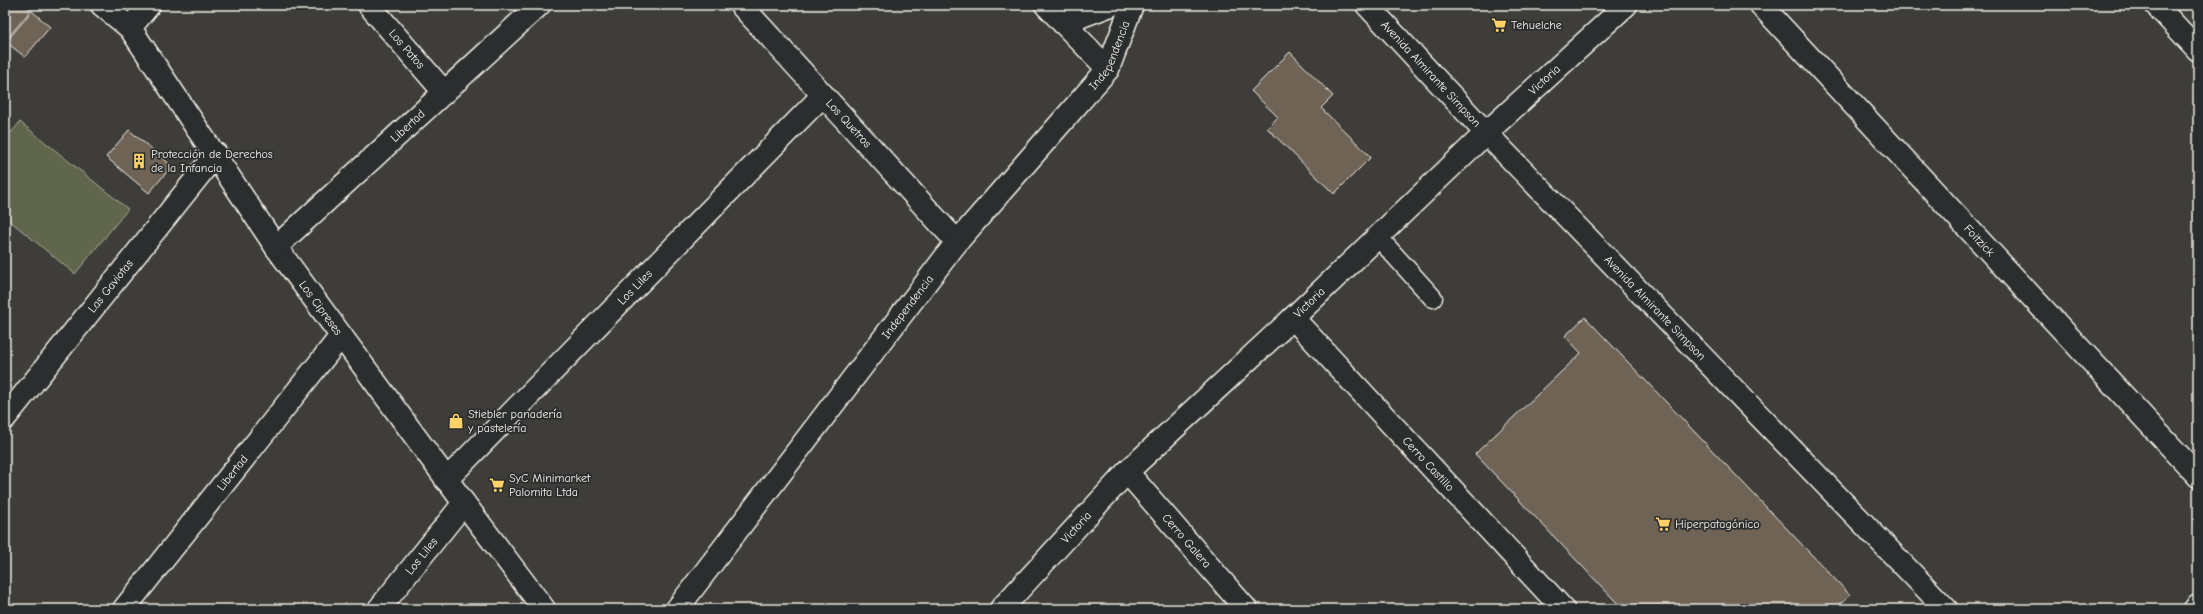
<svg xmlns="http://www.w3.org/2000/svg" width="2203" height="614" font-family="'Comic Neue',sans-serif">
	<rect width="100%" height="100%" fill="#3e3d39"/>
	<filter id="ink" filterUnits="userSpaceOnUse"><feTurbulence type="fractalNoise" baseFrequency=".025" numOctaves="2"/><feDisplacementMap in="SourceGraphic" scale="8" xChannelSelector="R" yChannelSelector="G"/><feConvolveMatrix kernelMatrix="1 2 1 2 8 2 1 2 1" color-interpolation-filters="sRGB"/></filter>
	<g filter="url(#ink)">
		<polygon fill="#61664c" stroke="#aaac9a" points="20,122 128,209 75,274 5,217 5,140"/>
		<g fill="#6e6354" stroke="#f4f1e8">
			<polygon points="5,5 24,5 31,10 5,41"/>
			<polygon points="32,11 50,27 25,57 6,42"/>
			<polygon points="1290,52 1333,96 1321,108 1371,157 1334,194 1267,128 1278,117 1251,91"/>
			<polygon points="129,130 172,166 149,193 106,157"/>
			<polygon points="1585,317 1850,595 1835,609 1623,609 1475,454 1581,353 1565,336"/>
		</g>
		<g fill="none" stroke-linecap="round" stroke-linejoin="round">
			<g stroke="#f4f1e8" stroke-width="21">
				<polyline id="lane" points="1378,237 1433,298"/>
			</g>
			<g stroke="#f4f1e8" stroke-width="25">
				<g id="street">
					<path id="s1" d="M102,5L130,28L276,247L464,503L544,609"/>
					<path id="s2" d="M369,5L444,92"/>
					<path id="s3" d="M741,5L957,242"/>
					<polyline points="1046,5 1108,69"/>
					<path id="s4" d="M1761,5L2198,476"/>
					<polyline points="2156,5 2198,50"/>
					<polyline points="1063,23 1111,5"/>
					<polyline points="130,28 149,5"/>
					<path id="s5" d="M276,247L539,5"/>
					<path id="s6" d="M1293,318L1563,609"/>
					<path id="s7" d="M5,418L216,154"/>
					<path id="s8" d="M1127,472L1246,609"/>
					<path id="s9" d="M446,480L823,95"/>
					<path id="s10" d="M124,609L341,336"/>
					<path id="s11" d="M379,609L464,503"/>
					<path id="s12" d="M677,609L957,242L1108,69L1132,5"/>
					<polyline points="2195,609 2198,606"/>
				</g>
			</g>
			<g stroke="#f4f1e8" stroke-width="25">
				<g id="secondary">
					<path id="s13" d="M1367,5L1486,133L1946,609"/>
					<path id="s14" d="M1001,609L1127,472L1293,318L1486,133L1626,5"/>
				</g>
			</g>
			<use href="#lane" stroke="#2a2d2e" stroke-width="18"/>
			<use href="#street" stroke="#2a2d2e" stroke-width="22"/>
			<use href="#secondary" stroke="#2a2d2e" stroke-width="22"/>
		</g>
	</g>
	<defs>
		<g id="supermarket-bare" transform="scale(1.2)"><path d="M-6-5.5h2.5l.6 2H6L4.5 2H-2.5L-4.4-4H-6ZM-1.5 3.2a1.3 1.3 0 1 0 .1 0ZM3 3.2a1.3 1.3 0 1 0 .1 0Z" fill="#ffd166" stroke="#2a2d2e" stroke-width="2.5" paint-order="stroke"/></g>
		<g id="building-bare" transform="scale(1.2)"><path d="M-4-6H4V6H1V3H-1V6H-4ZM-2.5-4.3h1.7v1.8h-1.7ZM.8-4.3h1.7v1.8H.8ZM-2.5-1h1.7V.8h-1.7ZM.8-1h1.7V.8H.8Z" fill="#ffd166" stroke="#2a2d2e" stroke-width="2.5" paint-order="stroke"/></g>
		<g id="shop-bare" transform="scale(1.2)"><path d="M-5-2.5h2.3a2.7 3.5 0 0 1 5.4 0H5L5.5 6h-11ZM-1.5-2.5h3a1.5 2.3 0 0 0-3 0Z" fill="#ffd166" stroke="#2a2d2e" stroke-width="2.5" paint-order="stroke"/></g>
	</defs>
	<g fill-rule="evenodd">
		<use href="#supermarket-bare" x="1499" y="25"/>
		<use href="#building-bare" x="139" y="161"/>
		<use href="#shop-bare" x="456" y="421"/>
		<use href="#supermarket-bare" x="497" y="485"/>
		<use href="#supermarket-bare" x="1663" y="524"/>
	</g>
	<g text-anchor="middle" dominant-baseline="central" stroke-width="3.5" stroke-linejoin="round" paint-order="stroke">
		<g font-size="12" fill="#f4f1e8" stroke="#2a2d2e" text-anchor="start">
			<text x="1511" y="25">Tehuelche</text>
			<text x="151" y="154">Protección de Derechos<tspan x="151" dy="14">de la Infancia</tspan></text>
			<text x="468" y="414">Stiebler panadería<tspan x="468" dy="14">y pastelería</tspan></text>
			<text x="509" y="478">SyC Minimarket<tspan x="509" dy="14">Palomita Ltda</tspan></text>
			<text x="1675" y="524">Hiperpatagónico</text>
		</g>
		<g font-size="12" fill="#f4f1e8" stroke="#2a2d2e">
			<text stroke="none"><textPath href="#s2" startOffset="58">Los Patos</textPath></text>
			<text stroke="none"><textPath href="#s12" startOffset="704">Independencia</textPath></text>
			<text stroke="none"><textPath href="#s13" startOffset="94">Avenida Almirante Simpson</textPath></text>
			<text stroke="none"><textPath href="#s14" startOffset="759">Victoria</textPath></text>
			<text stroke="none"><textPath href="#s3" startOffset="160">Los Quetros</textPath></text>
			<text stroke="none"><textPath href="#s5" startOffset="179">Libertad</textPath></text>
			<text stroke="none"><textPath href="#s4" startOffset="321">Foitzick</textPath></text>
			<text stroke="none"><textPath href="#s7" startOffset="169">Las Gaviotas</textPath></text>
			<text stroke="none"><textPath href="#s9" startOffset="270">Los Liles</textPath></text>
			<text stroke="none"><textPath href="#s14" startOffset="435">Victoria</textPath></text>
			<text stroke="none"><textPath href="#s12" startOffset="380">Independencia</textPath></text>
			<text stroke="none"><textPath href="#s1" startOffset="375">Los Cipreses</textPath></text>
			<text stroke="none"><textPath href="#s13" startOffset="418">Avenida Almirante Simpson</textPath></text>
			<text stroke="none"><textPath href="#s6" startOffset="199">Cerro Castillo</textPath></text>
			<text stroke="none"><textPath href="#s10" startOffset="174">Libertad</textPath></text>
			<text stroke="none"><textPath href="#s14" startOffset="111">Victoria</textPath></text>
			<text stroke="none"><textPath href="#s8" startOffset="91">Cerro Galera</textPath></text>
			<text stroke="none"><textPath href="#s11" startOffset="68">Los Liles</textPath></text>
		</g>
	</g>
	<rect width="2203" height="614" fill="none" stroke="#2a2d2e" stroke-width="20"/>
	<rect x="10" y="10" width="2183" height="594" fill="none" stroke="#f4f1e8" stroke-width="1.5" filter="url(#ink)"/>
</svg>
